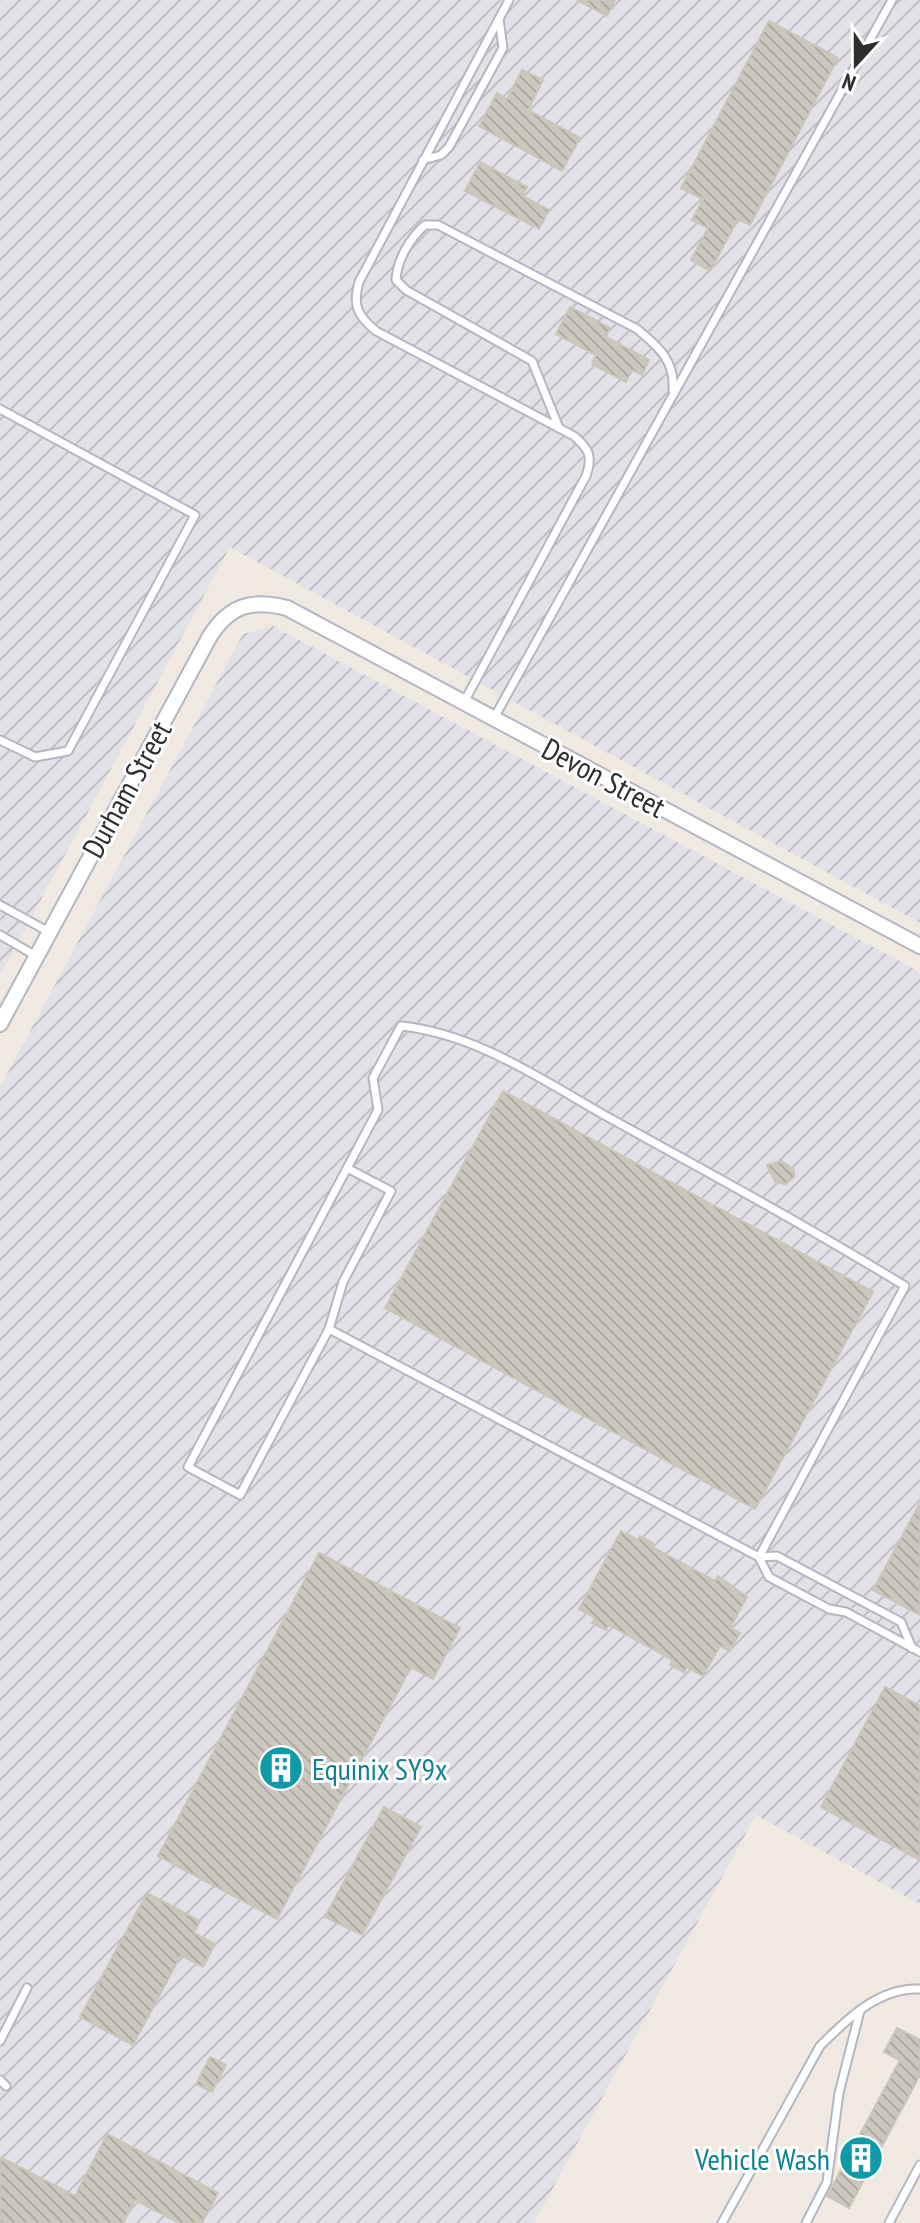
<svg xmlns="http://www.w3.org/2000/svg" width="920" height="2223" font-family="'PT Sans Narrow',sans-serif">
	<defs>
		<pattern id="industrial-furrows" width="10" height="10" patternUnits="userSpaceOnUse" patternTransform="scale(2)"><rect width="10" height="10" fill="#e3e1e8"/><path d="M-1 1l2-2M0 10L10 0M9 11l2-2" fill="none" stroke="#c3c1c7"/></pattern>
		<pattern id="building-back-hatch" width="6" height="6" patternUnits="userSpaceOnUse" patternTransform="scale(2)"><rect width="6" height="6" fill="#cbc7bf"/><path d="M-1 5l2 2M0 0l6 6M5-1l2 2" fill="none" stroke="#afaba4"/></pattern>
	</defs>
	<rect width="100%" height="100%" fill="#efe9e1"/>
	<g fill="url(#industrial-furrows)">
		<polygon points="0,0 920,0 920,923 230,547 0,976"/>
		<polygon points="273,626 920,972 920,1904 756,1815 534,2223 0,2223 0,1087 243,634"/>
	</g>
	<g fill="url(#building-back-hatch)" stroke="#cbc5ba" stroke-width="2">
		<polygon points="577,0 615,0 607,16"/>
		<polygon points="769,21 838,58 750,225 738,219 710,271 691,260 708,228 692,220 703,199 681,188"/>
		<polygon points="522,70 543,80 528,110 580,138 562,171 479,126 497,93 507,99"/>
		<polygon points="480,162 527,187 522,196 549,210 539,229 465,191"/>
		<polygon points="570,307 610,328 606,337 649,360 642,375 632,370 626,382 592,364 596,355 556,334"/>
		<polygon points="503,1091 873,1292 755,1509 385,1308"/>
		<polygon points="782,1161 794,1170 794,1177 786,1184 775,1182 767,1165"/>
		<polygon points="920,1503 920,1615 873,1590"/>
		<polygon points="621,1531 638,1540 640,1536 653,1543 652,1547 715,1581 718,1576 747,1597 730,1628 740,1633 730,1651 720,1646 703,1676 687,1667 684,1672 670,1665 673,1660 609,1625 606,1630 592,1623 595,1618 579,1609"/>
		<polygon points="319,1553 460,1628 433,1679 411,1667 277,1919 158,1856"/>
		<polygon points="885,1687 920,1706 920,1860 821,1807"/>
		<polygon points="384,1807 421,1827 362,1935 325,1917"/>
		<polygon points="147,1893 200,1921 194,1933 215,1944 203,1967 181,1955 133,2045 80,2017"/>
		<polygon points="897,2028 920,2040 920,2075 849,2208 827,2196 900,2060 884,2052"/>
		<polygon points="210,2057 226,2065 212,2092 196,2084"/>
		<polygon points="107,2134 218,2193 202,2223 179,2223 135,2200 123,2223 0,2223 0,2157 75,2196"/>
	</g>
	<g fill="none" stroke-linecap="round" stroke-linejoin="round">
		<g stroke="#b4b7c1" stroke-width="11">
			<g id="lane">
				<polyline points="423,160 441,155 449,147 503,48 499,19"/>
				<polyline points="0,409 195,515 68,751 35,757 0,740"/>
				<path d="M559,428L532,361L406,290L396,280C397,260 410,238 425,225H438L637,329C659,347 675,361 673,390"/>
				<path d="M464,702L586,476C593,456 589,449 574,436L376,331C358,316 352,306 359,282L509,0"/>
				<polyline points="494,718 892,0"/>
				<polyline points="0,905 49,932"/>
				<polyline points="0,935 36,956"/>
				<path d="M347,1168L391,1191L343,1282L329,1329L240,1495L188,1467L378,1110L373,1078L401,1026C479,1034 548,1084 615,1121C713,1175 810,1228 905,1286L759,1557"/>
				<polyline points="329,1329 759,1557 777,1556 901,1622 912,1648"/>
				<polyline points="759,1557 769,1577 829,1609 846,1612 920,1652"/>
				<polyline points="0,2041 27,1988"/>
				<polyline points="0,2080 6,2086"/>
				<path d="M722,2223L820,2046C847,2019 879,1987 920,1989"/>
				<polyline points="806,2223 827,2182 839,2093 860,2011"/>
				<polyline points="889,2223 920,2165"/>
			</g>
		</g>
		<g stroke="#b4b7c1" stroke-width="18">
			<path id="street" d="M0,1024L210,636C230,605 252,599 287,608L920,946"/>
		</g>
		<use href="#lane" stroke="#fff" stroke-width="7"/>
		<use href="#street" stroke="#fff" stroke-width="14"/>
	</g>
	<defs>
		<g id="building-disc" transform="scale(2.3)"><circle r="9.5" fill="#0f9aa8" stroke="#fff"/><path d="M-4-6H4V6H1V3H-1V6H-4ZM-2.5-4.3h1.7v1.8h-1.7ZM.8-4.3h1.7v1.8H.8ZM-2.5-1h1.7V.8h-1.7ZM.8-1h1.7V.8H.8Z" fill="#fff"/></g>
	</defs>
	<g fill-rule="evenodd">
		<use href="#building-disc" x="281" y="1768"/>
		<use href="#building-disc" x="861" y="2158"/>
	</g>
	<g text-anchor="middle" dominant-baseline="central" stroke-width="6" stroke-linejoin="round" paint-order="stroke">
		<g font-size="30" fill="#2e2e2e" stroke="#fff">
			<text transform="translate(604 777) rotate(28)">Devon Street</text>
			<text transform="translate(126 789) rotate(-61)">Durham Street</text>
		</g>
		<g font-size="30" fill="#0d838f" stroke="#fff" text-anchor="start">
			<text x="312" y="1768">Equinix SY9x</text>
			<text x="830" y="2158" text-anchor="end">Vehicle Wash</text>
		</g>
	</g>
	<g transform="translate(856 64) rotate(201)" stroke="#ffffff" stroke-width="6" paint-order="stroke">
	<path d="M0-6L14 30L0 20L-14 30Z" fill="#2e2e2e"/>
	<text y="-12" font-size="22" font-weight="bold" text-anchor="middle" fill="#2e2e2e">N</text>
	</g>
</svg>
